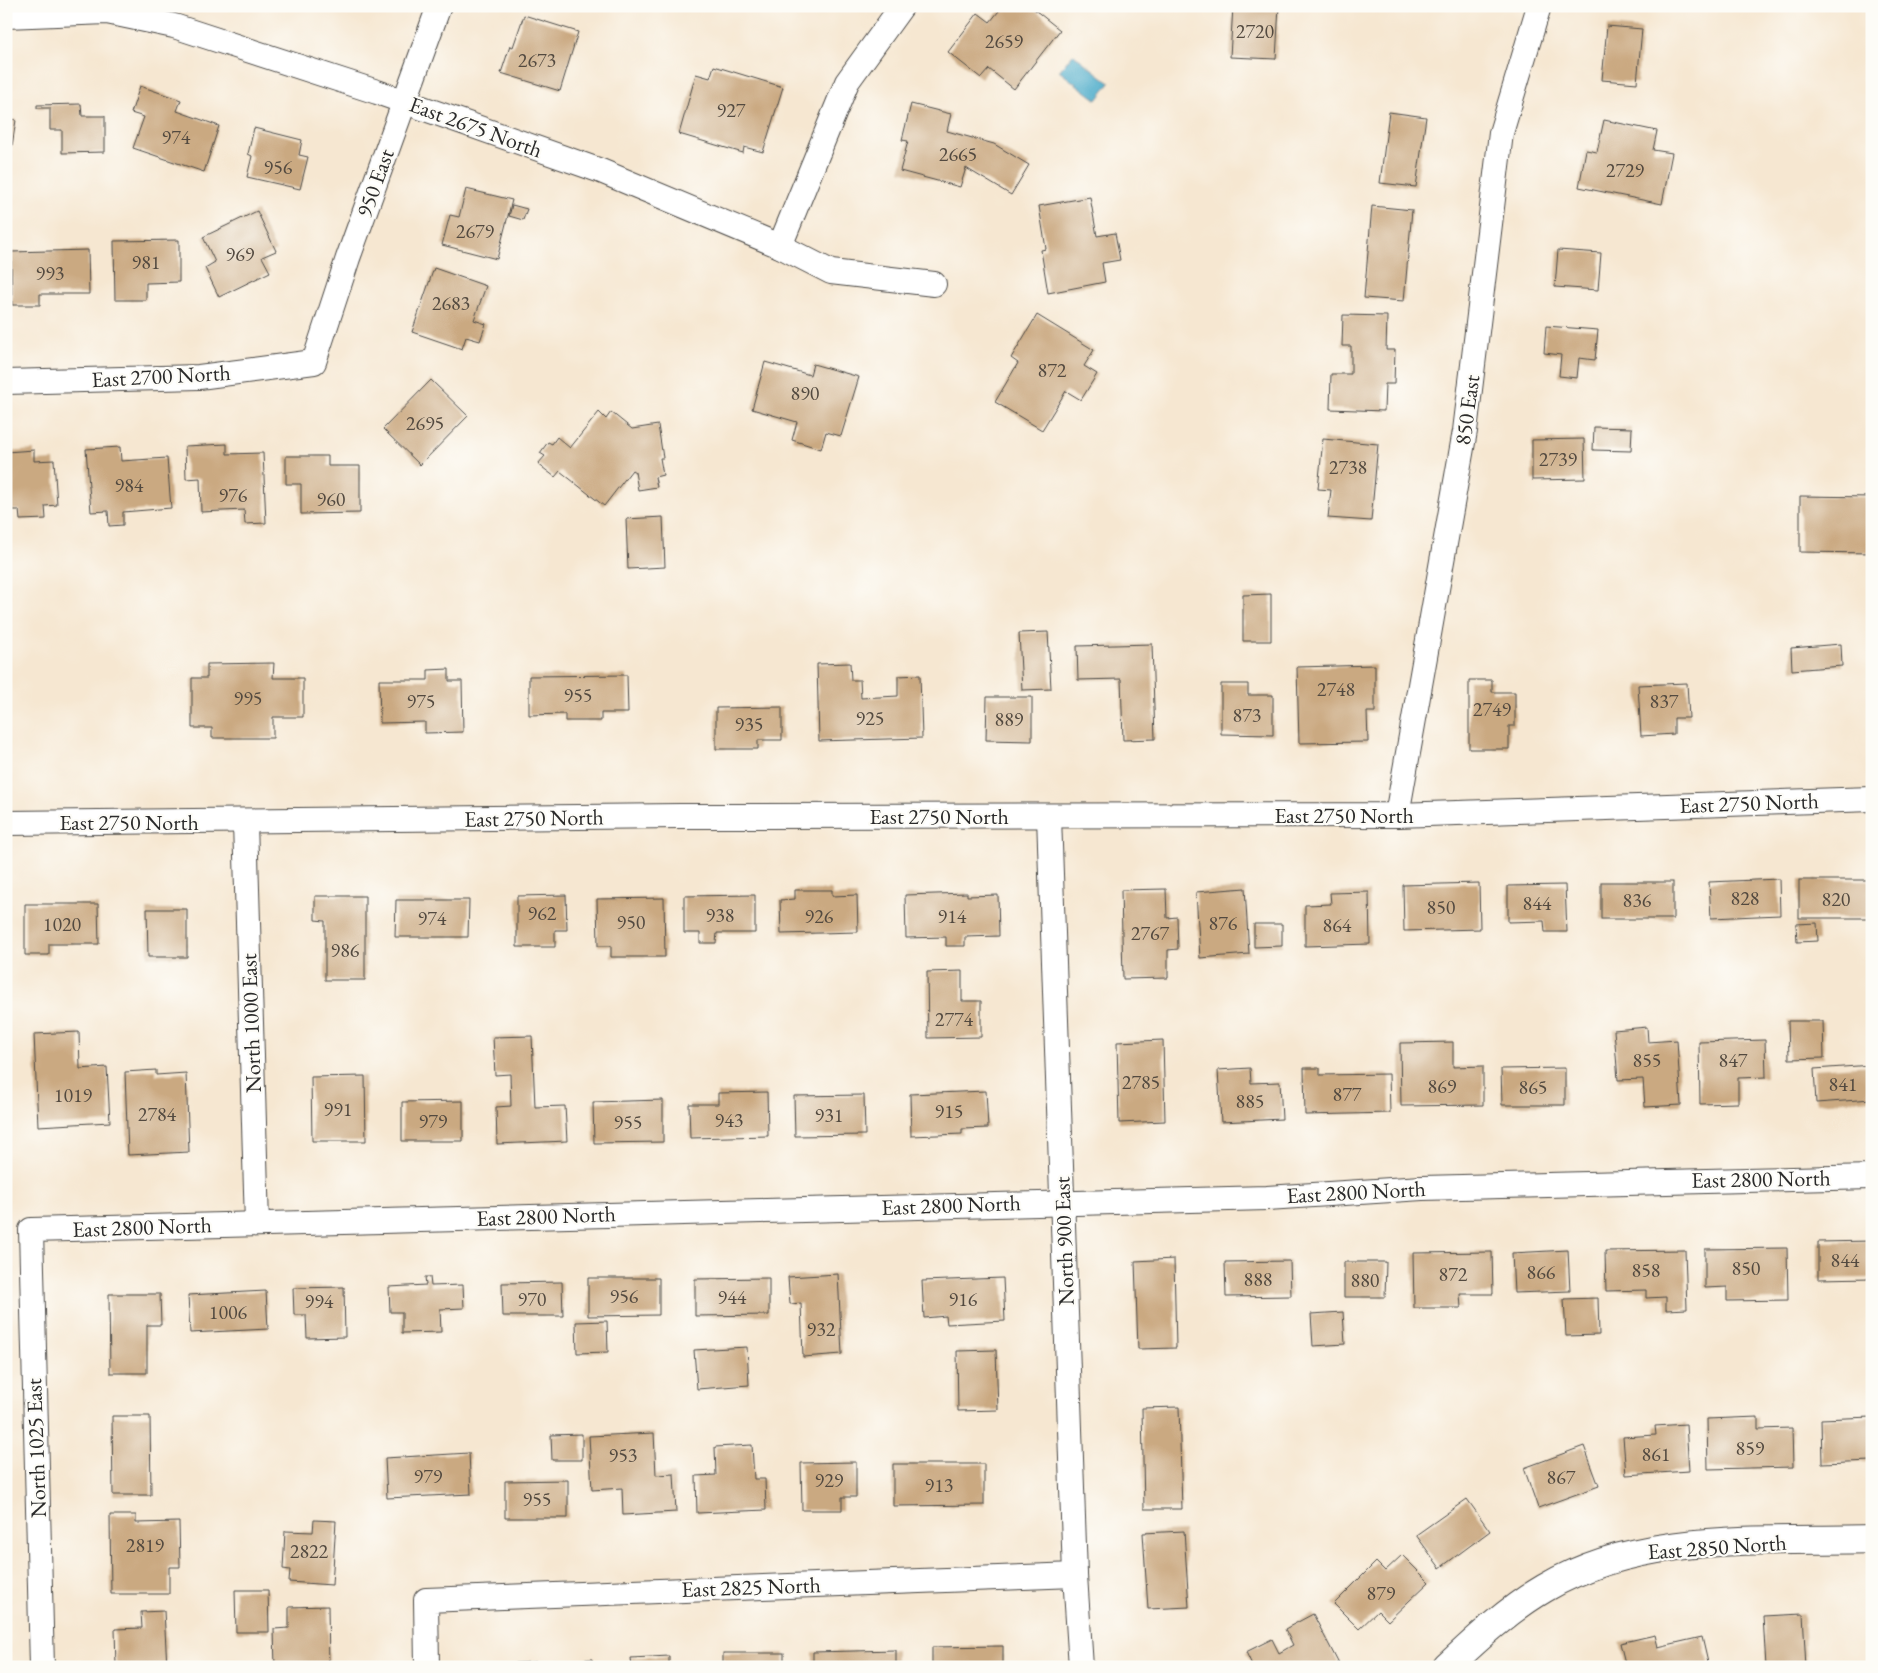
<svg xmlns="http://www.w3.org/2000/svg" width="1878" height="1673" font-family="'EB Garamond',serif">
	<rect width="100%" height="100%" fill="#fdfcf7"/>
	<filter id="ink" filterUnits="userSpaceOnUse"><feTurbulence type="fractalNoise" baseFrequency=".02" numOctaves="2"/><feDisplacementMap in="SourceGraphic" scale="10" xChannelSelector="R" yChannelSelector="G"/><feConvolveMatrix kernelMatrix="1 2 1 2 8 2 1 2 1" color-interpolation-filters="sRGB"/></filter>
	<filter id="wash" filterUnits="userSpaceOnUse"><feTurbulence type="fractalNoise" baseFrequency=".0096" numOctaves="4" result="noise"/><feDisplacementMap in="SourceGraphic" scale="20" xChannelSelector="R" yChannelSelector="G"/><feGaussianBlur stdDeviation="1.12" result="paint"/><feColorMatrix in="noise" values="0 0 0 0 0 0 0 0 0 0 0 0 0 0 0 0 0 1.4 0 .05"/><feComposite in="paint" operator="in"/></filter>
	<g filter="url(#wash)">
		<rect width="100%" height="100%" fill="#f6e7d1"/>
		<polygon fill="#4aaac9" stroke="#3a6a7a" points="1073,54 1110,83 1097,100 1059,71"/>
		<g id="blocks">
			<g fill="#caa981">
				<polygon points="1003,6 1030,6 1060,30 1014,89 989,69 981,78 948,52 978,13 990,22"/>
				<polygon points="1233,6 1279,6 1276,59 1230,57"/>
				<polygon points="524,15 578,32 560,91 501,73 510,46 513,47"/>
				<polygon points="1607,26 1642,29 1637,83 1602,80"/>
				<polygon points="714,66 783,87 763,152 744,147 743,153 679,134 696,74 710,78"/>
				<polygon points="140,86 181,100 177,111 219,126 204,172 133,148 144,117 131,113"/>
				<polygon points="81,104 82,116 105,116 105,152 62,153 62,130 50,130 50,108 37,108 37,105"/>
				<polygon points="911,104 951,114 947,131 994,144 1029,165 1011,195 966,168 960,187 900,171 908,141 902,140"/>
				<polygon points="1389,112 1426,117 1416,187 1380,183"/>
				<polygon points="6,118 16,120 12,146 6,145"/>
				<polygon points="1604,120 1657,131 1653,150 1672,153 1662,204 1579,187 1586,150 1597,152"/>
				<polygon points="254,128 302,140 299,155 308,157 300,189 247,177 252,156 248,154"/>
				<polygon points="466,189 512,200 497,259 442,245 450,215 459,217"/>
				<polygon points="1090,197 1097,236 1115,233 1120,260 1102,263 1105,282 1048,293 1041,250 1046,249 1039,206"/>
				<polygon points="512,205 527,209 523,220 509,216"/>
				<polygon points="1372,206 1412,210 1404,301 1364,298"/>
				<polygon points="257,211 276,251 262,257 270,272 219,297 205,268 215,262 203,237"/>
				<polygon points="179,240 179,282 146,283 146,300 115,300 114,241"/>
				<polygon points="88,250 89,294 40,294 40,305 12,305 11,252"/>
				<polygon points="1558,250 1601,253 1598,290 1555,287"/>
				<polygon points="434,268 486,286 474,320 486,324 480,341 466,337 462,349 412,332"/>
				<polygon points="1037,315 1094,350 1084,366 1097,374 1081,400 1066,391 1042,430 995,402 1018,363 1011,358"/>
				<polygon points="1343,315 1387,316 1386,350 1395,350 1394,384 1385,384 1384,411 1330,409 1331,374 1351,374 1351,346 1342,346"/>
				<polygon points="1546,326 1598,330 1595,360 1579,358 1577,378 1559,376 1561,355 1544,353"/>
				<polygon points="765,362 810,375 813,364 859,377 841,436 826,432 821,449 792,440 797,422 752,409"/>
				<polygon points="431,380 468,416 420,465 383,429"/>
				<polygon points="599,412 606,419 611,412 632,429 658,425 663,458 660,458 663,475 655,477 657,487 638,490 635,472 632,470 604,506 560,471 555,477 538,464 545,456 540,453 548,442 552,444 557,437 570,448"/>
				<polygon points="1594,427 1632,428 1631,451 1593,450"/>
				<polygon points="1323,439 1378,444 1371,521 1328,518 1331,490 1318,489"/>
				<polygon points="1584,439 1585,479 1532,480 1532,440"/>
				<polygon points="227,444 227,454 263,453 266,523 245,524 244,510 201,512 200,478 186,479 185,446"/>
				<polygon points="120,447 121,461 167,458 171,508 123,512 123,525 109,526 108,511 91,512 86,449"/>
				<polygon points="34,450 34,461 54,460 57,505 45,506 46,519 20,520 19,510 7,510 6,452"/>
				<polygon points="286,456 328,456 328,466 360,466 360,513 301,514 301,484 286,484"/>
				<polygon points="1800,496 1872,497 1872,553 1800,552"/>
				<polygon points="663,517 665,567 628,569 626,519"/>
				<polygon points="1271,594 1271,641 1243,641 1243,595"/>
				<polygon points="1048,632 1051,689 1022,690 1019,633"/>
				<polygon points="1152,644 1155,739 1123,740 1121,679 1078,680 1077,646"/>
				<polygon points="1841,644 1842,666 1792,670 1791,648"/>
				<polygon points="274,663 273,678 303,678 303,717 273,717 273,738 212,738 212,728 192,728 192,678 207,678 207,664"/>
				<polygon points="850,663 851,680 860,680 861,698 898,696 898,676 920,675 922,738 819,741 817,664"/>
				<polygon points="1375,665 1375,712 1367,712 1368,742 1299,743 1297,667"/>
				<polygon points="449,669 449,681 462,681 463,732 425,733 425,722 380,723 379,680 428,680 428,670"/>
				<polygon points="627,675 628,713 601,713 601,721 565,721 565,714 529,715 529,676"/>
				<polygon points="1469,680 1492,680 1492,692 1515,692 1515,726 1509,726 1509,749 1469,749"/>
				<polygon points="1687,683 1689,718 1674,718 1674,734 1641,736 1638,685"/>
				<polygon points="1221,684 1248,684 1248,695 1273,695 1273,735 1221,734"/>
				<polygon points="987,697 1032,697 1032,741 986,740"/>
				<polygon points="782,707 782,740 758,740 758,749 716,749 716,708"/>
				<polygon points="1779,879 1780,915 1711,918 1709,882"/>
				<rect x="1799" y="880" width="73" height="38"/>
				<rect x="1601" y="882" width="72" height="37"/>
				<polygon points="1479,883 1480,929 1404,931 1403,885"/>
				<polygon points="1565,885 1567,932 1545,932 1544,921 1508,922 1508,886"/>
				<polygon points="1245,888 1249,954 1200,958 1196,892"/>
				<polygon points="1166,889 1167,918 1177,917 1178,949 1168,950 1168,978 1123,979 1121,890"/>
				<polygon points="795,890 832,890 832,896 857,895 858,932 781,934 780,900 795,899"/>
				<polygon points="1369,892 1370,944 1305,946 1305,905 1331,904 1330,893"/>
				<polygon points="967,893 967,896 998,895 999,936 965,937 965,946 946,946 946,937 906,938 905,895"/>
				<polygon points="566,895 567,930 555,930 555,947 517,947 517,896"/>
				<polygon points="755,895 755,933 717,933 716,943 700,943 700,933 684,933 684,896"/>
				<polygon points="315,896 365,896 365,980 325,980 325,921 315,920"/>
				<polygon points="664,898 665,957 611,957 611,946 598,946 597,899"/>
				<polygon points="396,900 469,900 468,937 395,937"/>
				<polygon points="25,904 98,904 99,944 49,944 49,955 25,955"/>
				<polygon points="147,909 187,909 187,957 148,957"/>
				<polygon points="1817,923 1818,941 1797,942 1796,924"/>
				<polygon points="1254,924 1282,924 1282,946 1254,947"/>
				<polygon points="962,971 962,1001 981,1001 981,1037 928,1038 927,972"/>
				<polygon points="1788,1021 1823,1021 1824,1058 1789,1059"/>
				<polygon points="1647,1027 1648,1042 1677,1040 1681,1105 1645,1107 1643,1079 1618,1080 1614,1030"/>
				<polygon points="79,1032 80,1069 107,1067 110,1122 38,1126 34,1034"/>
				<polygon points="532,1036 535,1107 565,1106 567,1141 497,1144 496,1107 511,1106 510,1074 495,1075 493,1037"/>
				<polygon points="1163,1040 1165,1121 1119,1123 1117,1042"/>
				<polygon points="1765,1040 1766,1077 1738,1078 1738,1103 1700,1104 1699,1042"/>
				<polygon points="1453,1042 1453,1067 1483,1066 1483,1105 1401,1106 1400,1043"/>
				<polygon points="1872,1065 1872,1099 1816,1103 1814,1069"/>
				<polygon points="1250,1068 1251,1083 1280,1082 1282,1119 1221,1122 1218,1070"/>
				<polygon points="1304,1068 1320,1068 1320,1075 1389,1074 1390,1113 1305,1115"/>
				<polygon points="1565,1068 1565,1105 1502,1105 1501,1069"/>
				<polygon points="156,1070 156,1075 186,1073 189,1152 128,1155 125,1072"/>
				<polygon points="365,1076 366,1141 312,1141 311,1077"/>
				<polygon points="986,1091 988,1128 962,1129 962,1134 911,1136 910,1094"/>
				<polygon points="767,1092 768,1136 690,1138 689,1104 718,1104 718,1093"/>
				<polygon points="864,1095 865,1135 795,1136 794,1096"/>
				<polygon points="663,1100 663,1142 594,1143 593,1102"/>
				<polygon points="463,1101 463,1141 402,1141 402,1102"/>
				<polygon points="1872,1241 1872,1278 1818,1279 1818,1242"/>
				<polygon points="1787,1248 1788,1300 1727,1301 1727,1287 1705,1288 1705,1249"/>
				<polygon points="1568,1250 1570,1291 1514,1293 1512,1253"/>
				<polygon points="1685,1250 1687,1309 1666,1310 1666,1297 1646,1298 1646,1290 1606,1291 1605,1251"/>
				<polygon points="1492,1252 1493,1294 1460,1294 1461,1308 1414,1308 1413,1253"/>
				<polygon points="1174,1259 1176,1348 1138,1349 1135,1261"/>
				<polygon points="1290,1261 1291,1296 1226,1297 1225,1262"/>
				<polygon points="1344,1262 1386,1262 1385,1297 1344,1297"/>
				<polygon points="838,1274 842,1354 803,1357 801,1303 790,1304 788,1277"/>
				<polygon points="425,1277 430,1277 431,1286 463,1285 464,1308 440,1309 441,1332 402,1333 402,1312 390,1312 389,1287 426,1285"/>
				<polygon points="588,1278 659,1278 659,1315 588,1316"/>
				<polygon points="769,1278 769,1315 695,1316 695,1279"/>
				<polygon points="1003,1278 1005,1321 947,1324 946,1316 924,1318 922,1281"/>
				<polygon points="562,1282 563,1316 503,1316 502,1283"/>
				<polygon points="344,1287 345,1337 307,1338 306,1315 294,1315 293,1288"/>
				<polygon points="266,1291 268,1329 190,1333 188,1295"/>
				<polygon points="109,1294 160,1294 161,1325 147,1325 147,1373 110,1373"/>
				<polygon points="1598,1298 1599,1335 1566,1336 1564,1299"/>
				<polygon points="1343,1312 1345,1344 1313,1346 1311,1314"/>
				<polygon points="607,1321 608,1352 577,1353 576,1322"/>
				<polygon points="747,1347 749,1385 697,1389 694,1350"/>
				<polygon points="996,1350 998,1410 958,1411 957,1351"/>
				<polygon points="1179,1407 1182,1509 1144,1509 1142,1408"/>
				<polygon points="112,1416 150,1416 151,1495 113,1495"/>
				<polygon points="1758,1417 1758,1429 1792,1428 1793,1467 1708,1469 1707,1419"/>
				<polygon points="1872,1417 1872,1461 1822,1463 1821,1419"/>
				<polygon points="1686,1424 1689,1471 1626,1475 1623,1437 1656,1435 1655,1426"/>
				<polygon points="654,1433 656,1475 674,1474 676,1512 623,1515 622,1488 592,1490 589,1436"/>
				<polygon points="582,1434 582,1460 552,1460 551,1435"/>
				<polygon points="752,1445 754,1479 765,1479 766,1510 697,1513 696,1476 716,1475 715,1447"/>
				<polygon points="1584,1446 1599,1486 1538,1508 1524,1468"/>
				<polygon points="469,1453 471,1494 387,1498 385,1458"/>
				<polygon points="856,1462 856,1497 842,1497 842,1510 802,1510 801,1463"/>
				<polygon points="893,1464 984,1464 984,1505 893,1506"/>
				<polygon points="568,1480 568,1518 505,1518 505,1481"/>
				<polygon points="1467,1499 1490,1531 1440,1568 1416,1535"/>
				<polygon points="110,1515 136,1515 136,1523 179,1522 180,1567 169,1567 169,1594 111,1594"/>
				<polygon points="314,1520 336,1521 332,1585 289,1582 290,1570 283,1569 285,1531 313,1532"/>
				<polygon points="1184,1531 1189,1607 1148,1609 1143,1533"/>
				<polygon points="1402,1555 1429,1582 1388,1621 1378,1611 1359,1629 1334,1604 1376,1562 1385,1571"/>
				<polygon points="235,1590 268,1590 269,1632 236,1632"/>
				<polygon points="328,1606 329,1667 275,1667 274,1629 289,1628 289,1607"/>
				<polygon points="164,1611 167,1667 116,1667 115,1629 142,1628 141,1612"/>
				<polygon points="1313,1614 1340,1666 1253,1667 1246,1652 1272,1639 1279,1653 1293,1645 1285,1629"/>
				<polygon points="1803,1614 1806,1667 1766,1667 1763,1616"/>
				<polygon points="1655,1635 1658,1647 1702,1637 1709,1667 1626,1667 1620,1643"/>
				<polygon points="1003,1646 1003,1667 932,1667 932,1647"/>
				<polygon points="896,1650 896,1667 813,1667 813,1652"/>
				<rect x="723" y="1653" width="61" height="14"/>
				<polygon points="669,1656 669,1667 632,1667 631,1658"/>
				<polygon points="592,1659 593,1667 515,1667 515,1663"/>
			</g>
		</g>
	</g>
	<g filter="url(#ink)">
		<use href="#blocks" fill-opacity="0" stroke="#494744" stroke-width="1"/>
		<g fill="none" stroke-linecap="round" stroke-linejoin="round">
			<g stroke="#494744" stroke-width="26">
				<g id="minor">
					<polyline points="6,16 107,12 174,26 377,92 601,171 780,246 831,272 934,284"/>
					<polyline points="780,246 847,82 902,6"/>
					<polyline points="6,382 199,377 314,362 348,258 439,6"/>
					<polyline points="1397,815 1465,431 1501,133 1539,6"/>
					<polyline points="1049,816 1075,1575 1081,1667"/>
					<polyline points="245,822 257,1224"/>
					<polyline points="6,823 681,816 1397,815 1872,799"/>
					<polyline points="42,1667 31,1230 1267,1198 1422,1188 1872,1177"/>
					<polyline points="427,1667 426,1600 1075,1575"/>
				</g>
			</g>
			<g stroke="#494744" stroke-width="30">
				<path id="tertiary" d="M1447,1667C1478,1638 1509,1609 1545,1588C1640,1531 1765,1542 1872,1539"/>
			</g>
			<use href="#minor" stroke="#fff" stroke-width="24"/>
			<use href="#tertiary" stroke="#fff" stroke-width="28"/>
		</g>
	</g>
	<g text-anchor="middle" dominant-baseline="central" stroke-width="4.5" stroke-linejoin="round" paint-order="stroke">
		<g font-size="20" fill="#534a40">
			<text x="1255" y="31">2720</text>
			<text x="1004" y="41">2659</text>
			<text x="537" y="60">2673</text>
			<text x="731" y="110">927</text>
			<text x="176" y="137">974</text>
			<text x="958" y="154">2665</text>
			<text x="278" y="167">956</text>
			<text x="1625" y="170">2729</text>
			<text x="475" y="231">2679</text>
			<text x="240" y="254">969</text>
			<text x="146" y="262">981</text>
			<text x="50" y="273">993</text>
			<text x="451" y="303">2683</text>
			<text x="1052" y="370">872</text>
			<text x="805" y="393">890</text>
			<text x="425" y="423">2695</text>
			<text x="1558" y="459">2739</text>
			<text x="1348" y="467">2738</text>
			<text x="129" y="485">984</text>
			<text x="233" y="495">976</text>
			<text x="331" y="499">960</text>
			<text x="1336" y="689">2748</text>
			<text x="578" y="695">955</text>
			<text x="248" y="698">995</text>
			<text x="421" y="701">975</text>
			<text x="1664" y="701">837</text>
			<text x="1492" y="709">2749</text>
			<text x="1247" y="715">873</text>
			<text x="870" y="718">925</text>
			<text x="1009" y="719">889</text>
			<text x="749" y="724">935</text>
			<text x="1745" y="898">828</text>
			<text x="1836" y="899">820</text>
			<text x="1637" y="900">836</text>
			<text x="1537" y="903">844</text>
			<text x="1441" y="907">850</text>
			<text x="542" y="913">962</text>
			<text x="720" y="915">938</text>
			<text x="819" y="916">926</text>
			<text x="952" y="916">914</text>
			<text x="432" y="918">974</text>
			<text x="631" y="922">950</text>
			<text x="1223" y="923">876</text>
			<text x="62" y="924">1020</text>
			<text x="1337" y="925">864</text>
			<text x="1150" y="933">2767</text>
			<text x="345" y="950">986</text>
			<text x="954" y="1019">2774</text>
			<text x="1647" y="1060">855</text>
			<text x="1733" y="1060">847</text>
			<text x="1141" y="1082">2785</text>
			<text x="1843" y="1084">841</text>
			<text x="1442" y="1086">869</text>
			<text x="1533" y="1087">865</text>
			<text x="1347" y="1094">877</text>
			<text x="73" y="1095">1019</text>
			<text x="1250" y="1101">885</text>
			<text x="338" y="1109">991</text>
			<text x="949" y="1111">915</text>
			<text x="157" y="1114">2784</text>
			<text x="829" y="1115">931</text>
			<text x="729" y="1120">943</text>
			<text x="433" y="1121">979</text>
			<text x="628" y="1122">955</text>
			<text x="1845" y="1260">844</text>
			<text x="1746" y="1268">850</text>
			<text x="1646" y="1270">858</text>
			<text x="1541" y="1272">866</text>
			<text x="1453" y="1274">872</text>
			<text x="1258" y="1279">888</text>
			<text x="1365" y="1280">880</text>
			<text x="624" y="1296">956</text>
			<text x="732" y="1297">944</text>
			<text x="532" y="1299">970</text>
			<text x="963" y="1299">916</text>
			<text x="319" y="1301">994</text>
			<text x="228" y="1312">1006</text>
			<text x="821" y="1329">932</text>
			<text x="1750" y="1448">859</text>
			<text x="1656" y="1454">861</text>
			<text x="623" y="1455">953</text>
			<text x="428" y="1476">979</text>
			<text x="1561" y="1477">867</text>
			<text x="829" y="1480">929</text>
			<text x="939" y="1485">913</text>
			<text x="537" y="1499">955</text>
			<text x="145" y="1545">2819</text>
			<text x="309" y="1551">2822</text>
			<text x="1381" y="1593">879</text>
		</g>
		<g font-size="22" fill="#2b2b2b" stroke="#fdfcf7">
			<text transform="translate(476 127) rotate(20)">East 2675 North</text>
			<text transform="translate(375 183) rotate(-70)">950 East</text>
			<text transform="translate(161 376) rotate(-3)">East 2700 North</text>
			<text transform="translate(1467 410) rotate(-82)">850 East</text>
			<text transform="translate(1749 803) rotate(-2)">East 2750 North</text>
			<text x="1344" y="815">East 2750 North</text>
			<text x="939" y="816">East 2750 North</text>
			<text transform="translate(534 818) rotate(-1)">East 2750 North</text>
			<text x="129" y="822">East 2750 North</text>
			<text transform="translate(251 1023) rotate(-92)">North 1000 East</text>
			<text transform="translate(1761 1179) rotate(-1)">East 2800 North</text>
			<text transform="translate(1356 1192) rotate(-3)">East 2800 North</text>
			<text transform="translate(951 1205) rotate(-2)">East 2800 North</text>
			<text transform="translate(546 1216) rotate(-2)">East 2800 North</text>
			<text transform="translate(142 1227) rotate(-2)">East 2800 North</text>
			<text transform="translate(1064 1241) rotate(-92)">North 900 East</text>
			<text transform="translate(36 1448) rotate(-92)">North 1025 East</text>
			<text transform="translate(1717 1547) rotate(-4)">East 2850 North</text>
			<text transform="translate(751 1587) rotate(-2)">East 2825 North</text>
		</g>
	</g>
	<rect width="1878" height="1673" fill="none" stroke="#fdfcf7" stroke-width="25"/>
</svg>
